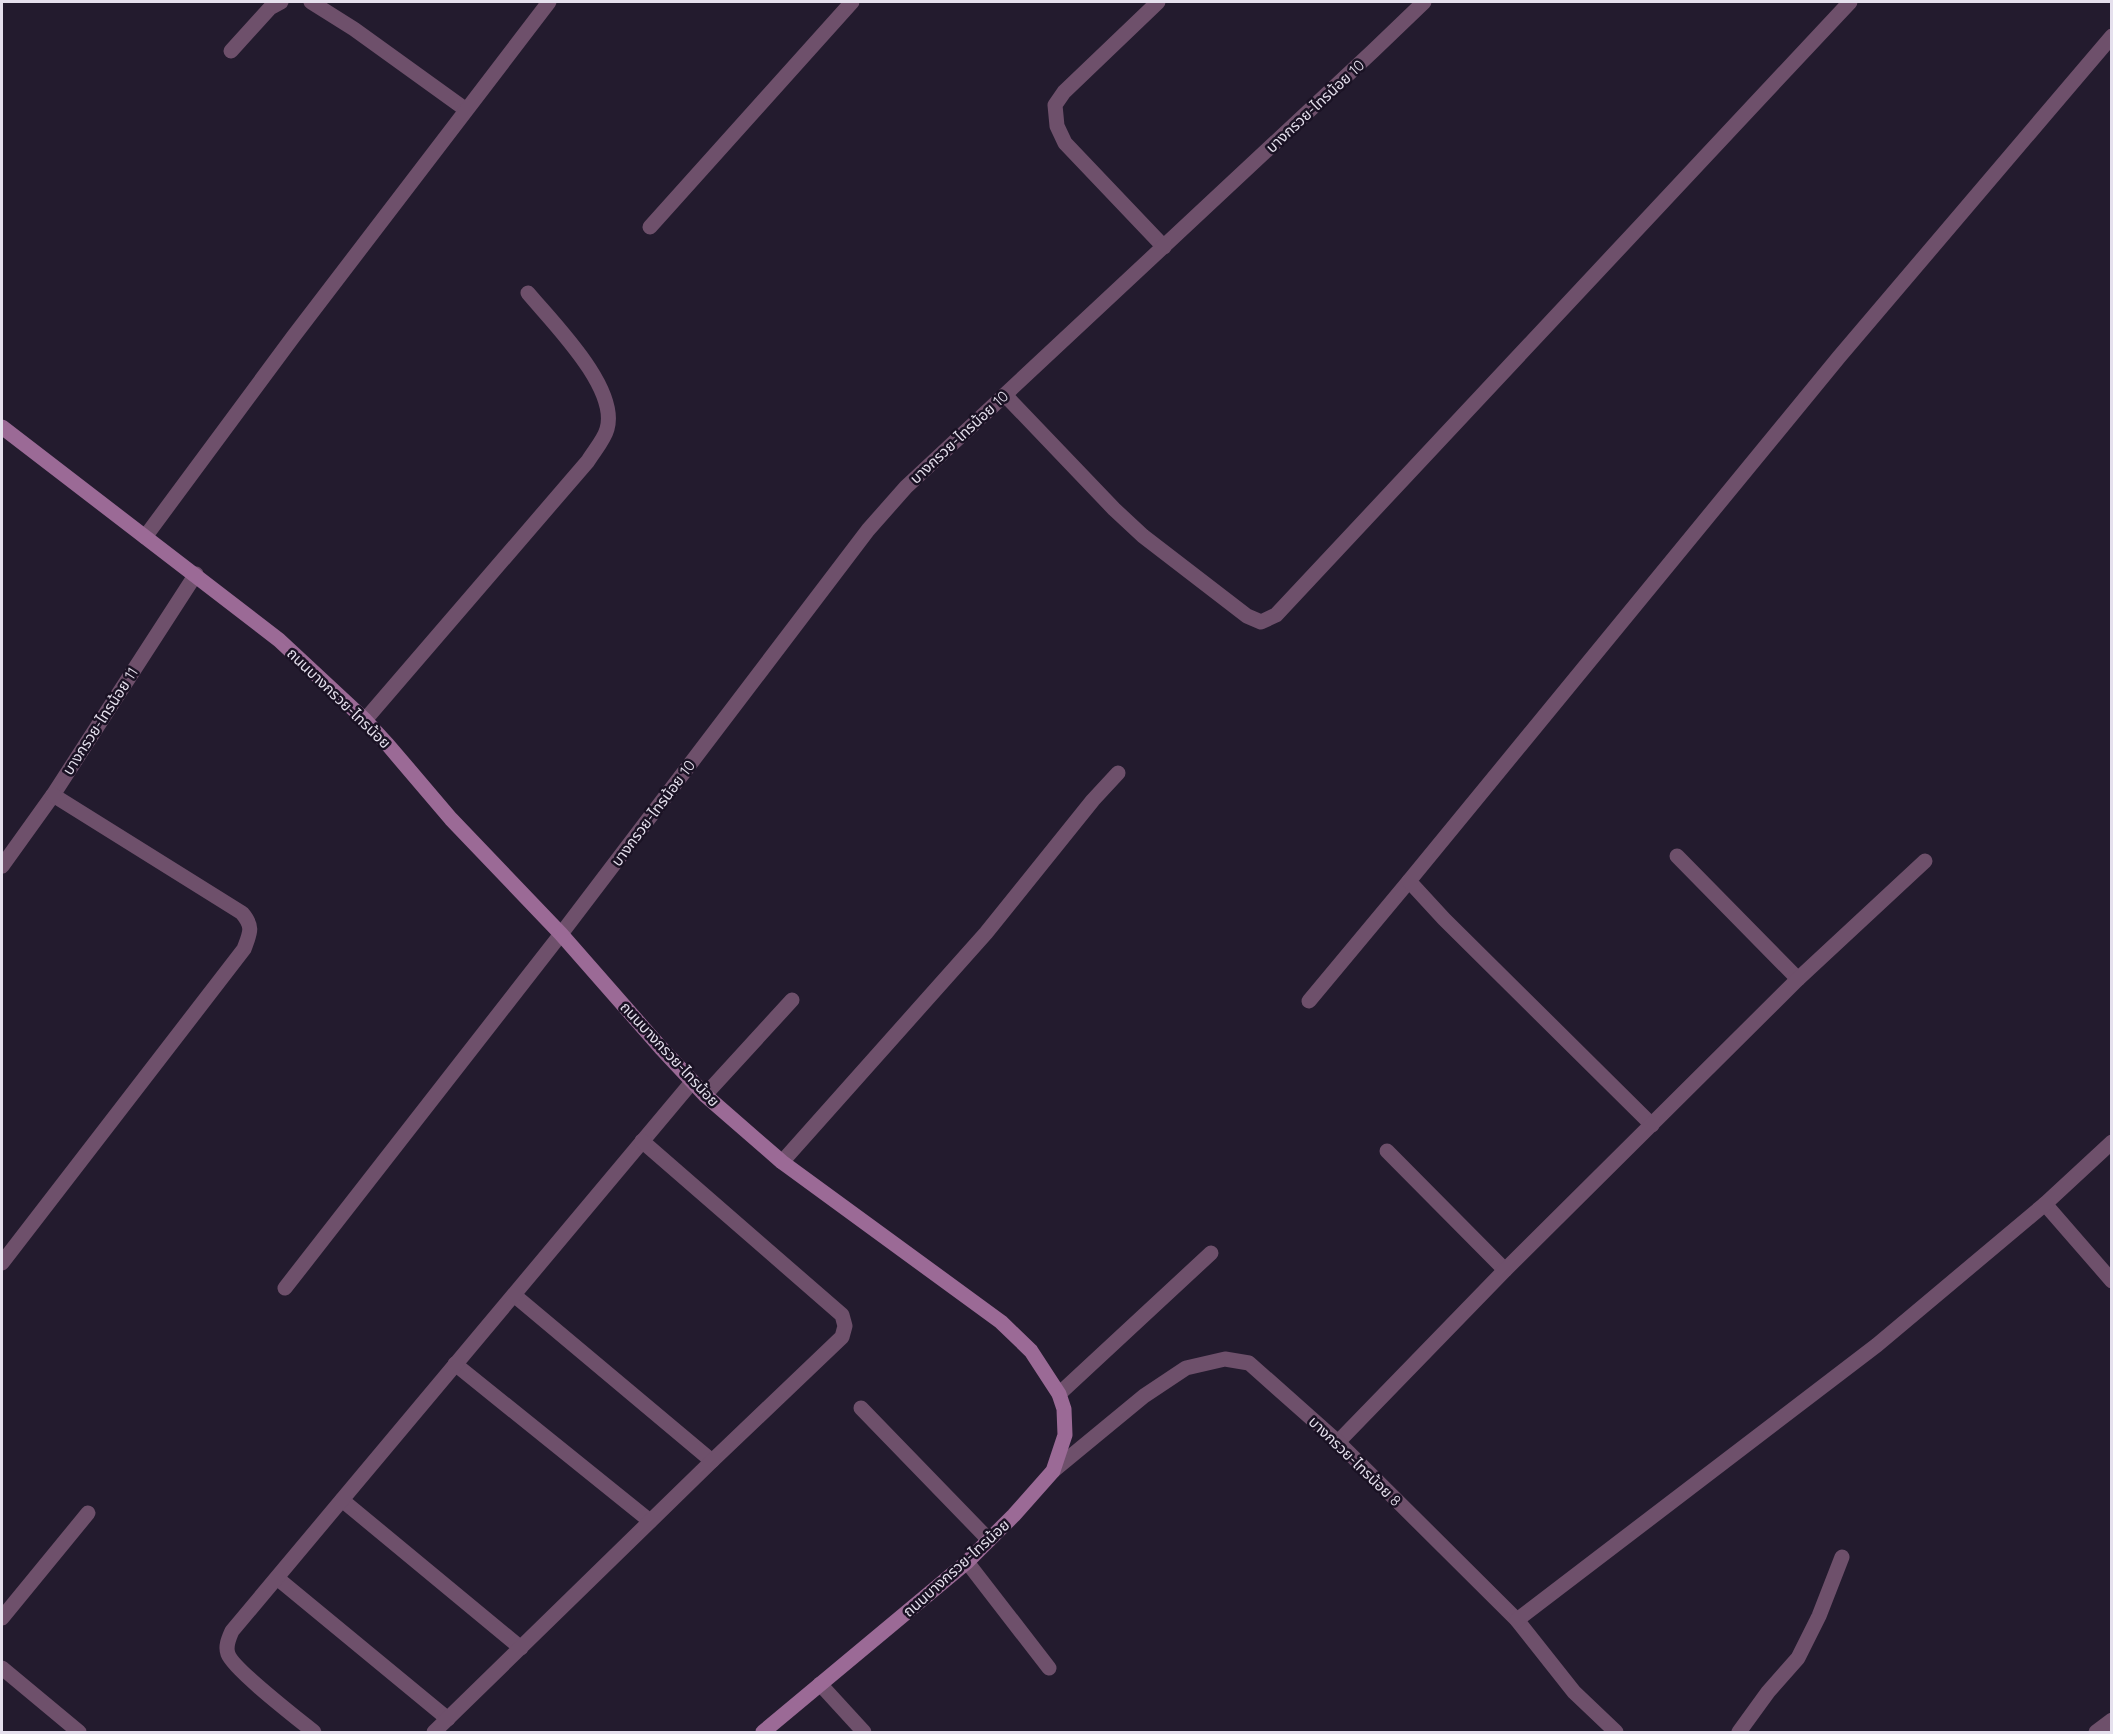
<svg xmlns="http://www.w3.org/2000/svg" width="2113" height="1734" font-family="Quicksand,'Noto Sans Thai',sans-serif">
	<rect width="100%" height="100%" fill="#231b2e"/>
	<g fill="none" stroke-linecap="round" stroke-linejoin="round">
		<g stroke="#6e506b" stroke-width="15">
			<polyline points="705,1095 792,1000"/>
			<polyline points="514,1295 712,1461"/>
			<polyline points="455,1364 650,1521"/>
			<polyline points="1059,1394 1211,1253"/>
			<polyline points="342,1500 521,1648"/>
			<polyline points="277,1578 448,1719"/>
			<polyline points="2,1668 79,1732"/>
			<path d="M314,1732C298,1719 233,1669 228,1654C225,1646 229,1638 232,1631L692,1082"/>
			<polyline points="434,1732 712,1461 842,1337 845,1326 842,1315 642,1141"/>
		</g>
		<g stroke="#6e506b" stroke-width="15">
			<polyline points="311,2 354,29 465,109"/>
			<polyline points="1158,2 1064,92 1055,105 1057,126 1065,143 1164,247"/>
			<polyline points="231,51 270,8 281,2"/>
			<polyline points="650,227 852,2"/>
			<polyline points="1005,395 1114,509 1143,536 1247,616 1261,622 1276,615 1850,2"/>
			<polyline points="145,537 293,337 549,2"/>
			<path d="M365,720L588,461C594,451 604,440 607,429C619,388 553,323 528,293"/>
			<polyline points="1677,856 1798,979"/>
			<polyline points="2,866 53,795 196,574"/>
			<polyline points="1309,1001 1409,881"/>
			<polyline points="1652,1125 1444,919 1409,881 1839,357 2112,36"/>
			<polyline points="1387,1151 1505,1270"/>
			<polyline points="782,1162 986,933 1093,800 1118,773"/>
			<polyline points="2045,1204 2112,1281"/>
			<path d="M2,1263L244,949C250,933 254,927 242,913L53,795"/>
			<polyline points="285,1288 561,934 868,530 906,487 1373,51 1424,2"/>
			<polyline points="861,1408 989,1540"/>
			<polyline points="1338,1442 1505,1270 1798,979 1925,861"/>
			<polyline points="1053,1471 1144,1396 1186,1368 1225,1359 1249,1363 1338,1442 1517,1620 1574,1692 1616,1732"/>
			<polyline points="967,1562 1049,1668"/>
			<polyline points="2,1618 88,1513"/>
			<polyline points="1517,1620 1877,1345 2045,1204 2112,1142"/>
			<polyline points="820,1684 864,1732"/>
			<polyline points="1739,1732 1768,1692 1798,1658 1819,1616 1842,1557"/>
			<polyline points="2096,1732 2112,1720"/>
		</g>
		<polyline stroke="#9b6a96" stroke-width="15" points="2,427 279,640 365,720 388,745 451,819 561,934 661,1048 705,1095 782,1162 1001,1322 1031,1351 1059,1394 1064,1409 1065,1435 1053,1471 1014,1515 967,1562 763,1732"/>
	</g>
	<g text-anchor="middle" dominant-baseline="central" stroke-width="5" stroke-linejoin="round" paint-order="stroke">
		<g font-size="15" fill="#e5e0ed" stroke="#1a1224">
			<text transform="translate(1315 106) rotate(-43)">บางกรวย-ไทรน้อย 10</text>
			<text transform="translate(959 437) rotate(-43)">บางกรวย-ไทรน้อย 10</text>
			<text transform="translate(339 698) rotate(44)">ถนนบางกรวย-ไทรน้อย</text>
			<text transform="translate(100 721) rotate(-57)">บางกรวย-ไทรน้อย 11</text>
			<text transform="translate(653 813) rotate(-53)">บางกรวย-ไทรน้อย 10</text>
			<text transform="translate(670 1054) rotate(47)">ถนนบางกรวย-ไทรน้อย</text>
			<text transform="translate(1355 1461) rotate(44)">บางกรวย-ไทรน้อย 8</text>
			<text transform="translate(956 1568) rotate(-42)">ถนนบางกรวย-ไทรน้อย</text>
		</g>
	</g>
	<rect width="2113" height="1734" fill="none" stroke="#e5e0ed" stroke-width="6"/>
</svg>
